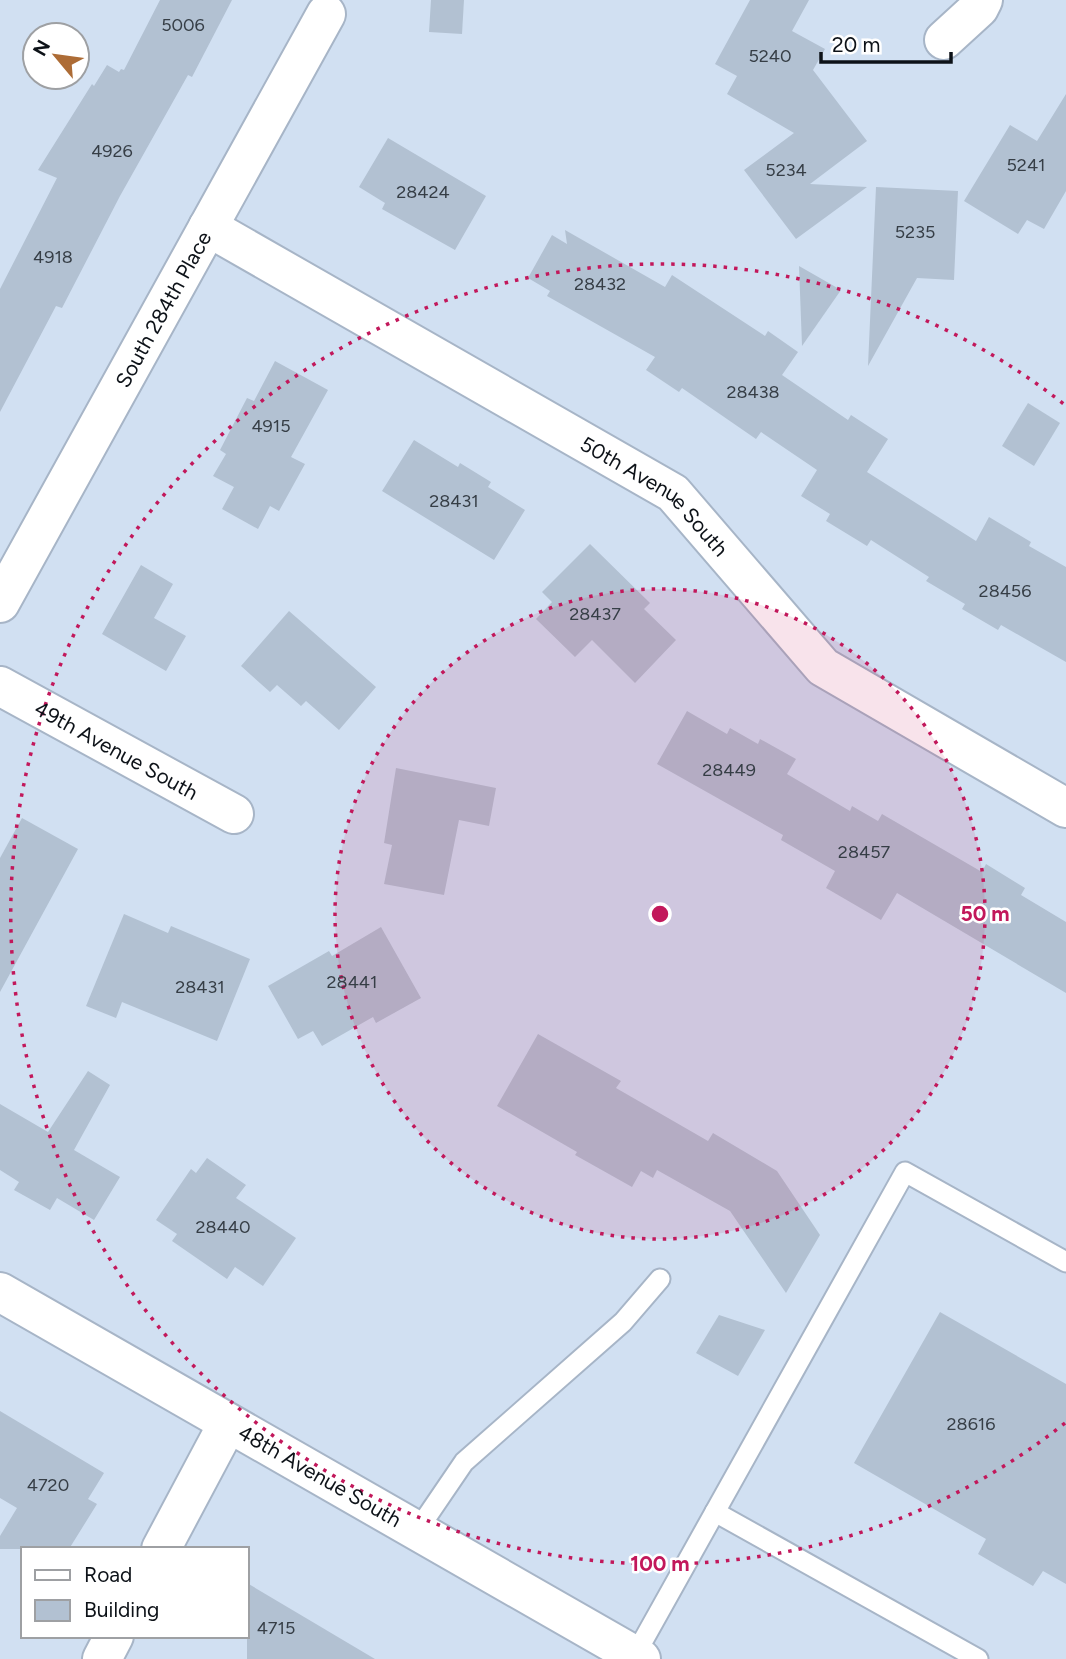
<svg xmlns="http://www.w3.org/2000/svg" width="1066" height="1659" font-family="Figtree,sans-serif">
	<rect width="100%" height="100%" fill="#d1e0f2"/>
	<g fill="#b2c1d2">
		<polygon points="160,0 232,0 192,77 188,75 120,196 62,308 56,306 0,412 0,289 57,178 38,170 92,84 94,86 107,65 119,72 121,69 124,70"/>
		<polygon points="431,0 464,0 462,34 429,32"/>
		<polygon points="750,0 809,0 792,31 825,49 813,70 867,141 810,184 867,187 796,239 744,170 794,133 727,94 737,76 715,64"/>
		<polygon points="1066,94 1066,191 1044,229 1027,220 1018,234 964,201 1010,125 1037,141"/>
		<polygon points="388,138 486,196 455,250 382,209 385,203 359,187"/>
		<polygon points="876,187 958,191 954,280 917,278 868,366"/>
		<polygon points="565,230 665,287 672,275 765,336 768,331 798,352 782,375 848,420 851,415 888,439 867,472 976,541 989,517 1031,542 1029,546 1066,567 1066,662 1001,625 998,630 962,609 965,604 926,581 929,577 871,540 867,546 826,521 830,514 801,496 817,470 761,432 756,439 682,388 679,392 646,370 655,357 547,296 550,291 528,278 552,235 567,244"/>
		<polygon points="799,266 841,290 802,346"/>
		<polygon points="275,361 328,390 291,457 305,464 279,511 270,506 258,529 222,509 234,487 213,476 226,454 220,450 247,398 254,401"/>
		<polygon points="1028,403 1060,423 1034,466 1002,446"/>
		<polygon points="414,440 458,467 460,463 491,482 488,487 525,510 494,560 382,491"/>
		<polygon points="590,544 650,603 644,609 676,640 635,683 592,640 575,657 536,619 552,602 542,592"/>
		<polygon points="141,565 173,584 154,618 186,636 166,671 102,634"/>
		<polygon points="289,611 376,687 339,730 306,701 301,706 277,685 270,692 241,666"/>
		<polygon points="687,711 727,734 730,728 758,744 760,739 796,759 787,774 850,811 852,806 878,821 882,814 982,872 986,864 1025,888 1021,895 1066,922 1066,993 897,893 881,920 826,888 835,871 781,840 783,835 657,764"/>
		<polygon points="396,768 496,788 489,826 459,820 444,895 384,884 392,845 384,843"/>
		<polygon points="22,818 78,849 0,992 0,858"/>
		<polygon points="124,914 168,933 171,926 250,959 217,1041 122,1002 116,1018 86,1006"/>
		<polygon points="381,927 421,998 376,1023 373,1017 322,1046 313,1031 298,1039 268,986 329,951 332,956"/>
		<polygon points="538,1034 621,1081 616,1088 708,1141 713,1133 777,1171 820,1235 786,1293 730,1211 657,1170 653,1178 641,1171 632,1187 575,1155 577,1152 497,1106"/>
		<polygon points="88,1071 110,1085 74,1150 120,1177 94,1220 57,1198 50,1210 14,1190 19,1182 0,1170 0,1104 48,1132"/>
		<polygon points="207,1158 246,1185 236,1198 296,1238 263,1286 235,1267 227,1279 172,1241 177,1234 156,1220 191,1169 196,1173"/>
		<polygon points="940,1312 1066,1384 1066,1584 1043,1571 1033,1586 978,1554 986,1539 854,1463"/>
		<polygon points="719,1315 765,1330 738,1376 696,1353"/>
		<polygon points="0,1411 104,1473 88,1499 97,1504 69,1549 0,1549 0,1536 17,1508 0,1498"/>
		<polygon points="247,1583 375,1659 247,1659"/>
	</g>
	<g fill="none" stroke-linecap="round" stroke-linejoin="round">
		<g stroke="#a7b5c7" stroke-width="23">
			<g id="lane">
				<polyline points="715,1512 978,1659"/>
				<polyline points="417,1531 464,1462 623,1322 660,1279"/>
				<polyline points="635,1655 905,1172 1066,1262"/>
			</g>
		</g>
		<g stroke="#a7b5c7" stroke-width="42">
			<g id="street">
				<polyline points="944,40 979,8 983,0"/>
				<path id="s1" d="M208,227L673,493L823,667L1066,808"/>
				<path id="s2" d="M0,603L326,14"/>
				<path id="s3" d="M0,686L234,814"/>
				<path id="s4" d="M0,1292L641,1659"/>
				<polyline points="161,1549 228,1423"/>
				<polyline points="102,1659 114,1636"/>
			</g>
		</g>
		<use href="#lane" stroke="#fff" stroke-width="19"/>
		<use href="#street" stroke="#fff" stroke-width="38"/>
	</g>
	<circle cx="660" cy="914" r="325" fill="#c2185b" fill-opacity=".12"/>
	<g fill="none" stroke="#c2185b" stroke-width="3.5" stroke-dasharray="3.5 7">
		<circle cx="660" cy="914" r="325"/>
		<path d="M1065 1423A650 650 0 1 1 1065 405"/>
	</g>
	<g text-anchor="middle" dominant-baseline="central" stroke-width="5" stroke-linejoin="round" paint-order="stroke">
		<g font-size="18" fill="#363e46">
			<text x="183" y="25">5006</text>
			<text x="770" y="56">5240</text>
			<text x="112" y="151">4926</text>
			<text x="1026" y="165">5241</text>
			<text x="786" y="170">5234</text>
			<text x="423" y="192">28424</text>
			<text x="915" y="232">5235</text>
			<text x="53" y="257">4918</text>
			<text x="600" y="284">28432</text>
			<text x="753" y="392">28438</text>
			<text x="271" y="426">4915</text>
			<text x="454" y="501">28431</text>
			<text x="1005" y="591">28456</text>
			<text x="595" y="614">28437</text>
			<text x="729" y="770">28449</text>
			<text x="864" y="852">28457</text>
			<text x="352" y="982">28441</text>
			<text x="200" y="987">28431</text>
			<text x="223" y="1227">28440</text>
			<text x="971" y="1424">28616</text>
			<text x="48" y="1485">4720</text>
			<text x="276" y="1628">4715</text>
		</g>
		<g font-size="21" fill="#0d1218" stroke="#fff">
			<text stroke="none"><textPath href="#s2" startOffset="336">South 284th Place</textPath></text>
			<text stroke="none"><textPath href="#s1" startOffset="523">50th Avenue South</textPath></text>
			<text stroke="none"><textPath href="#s3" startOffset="133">49th Avenue South</textPath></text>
			<text stroke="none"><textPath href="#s4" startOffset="369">48th Avenue South</textPath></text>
		</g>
	</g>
	<circle cx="660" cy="914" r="10" fill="#c2185b" stroke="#fff" stroke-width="3.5"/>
	<g font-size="21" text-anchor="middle" font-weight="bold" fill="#c2185b" stroke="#fff" stroke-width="5" stroke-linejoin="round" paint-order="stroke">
		<text x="985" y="921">50 m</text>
		<text x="660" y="1571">100 m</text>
	</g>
	<rect x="21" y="1547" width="228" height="91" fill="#ffffff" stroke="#9ea0a3" stroke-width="2"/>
	<rect x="35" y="1570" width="35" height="10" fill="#ffffff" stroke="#9ea0a3" stroke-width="2"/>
	<text x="84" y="1582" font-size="21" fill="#0d1218">Road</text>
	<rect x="35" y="1600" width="35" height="21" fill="#b2c1d2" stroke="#9ea0a3" stroke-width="2"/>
	<text x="84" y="1617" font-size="21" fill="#0d1218">Building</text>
	<g transform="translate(56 56) rotate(299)"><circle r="33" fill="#ffffff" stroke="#9ea0a3" stroke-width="2"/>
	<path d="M0-5L12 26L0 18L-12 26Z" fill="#ad6c36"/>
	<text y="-10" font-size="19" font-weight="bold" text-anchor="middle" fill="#0d1218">N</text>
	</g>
	<path d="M821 52v10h130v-10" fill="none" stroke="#0d1218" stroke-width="3.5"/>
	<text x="832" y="52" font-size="21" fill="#0d1218" stroke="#ffffff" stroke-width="5" paint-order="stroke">20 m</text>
</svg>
